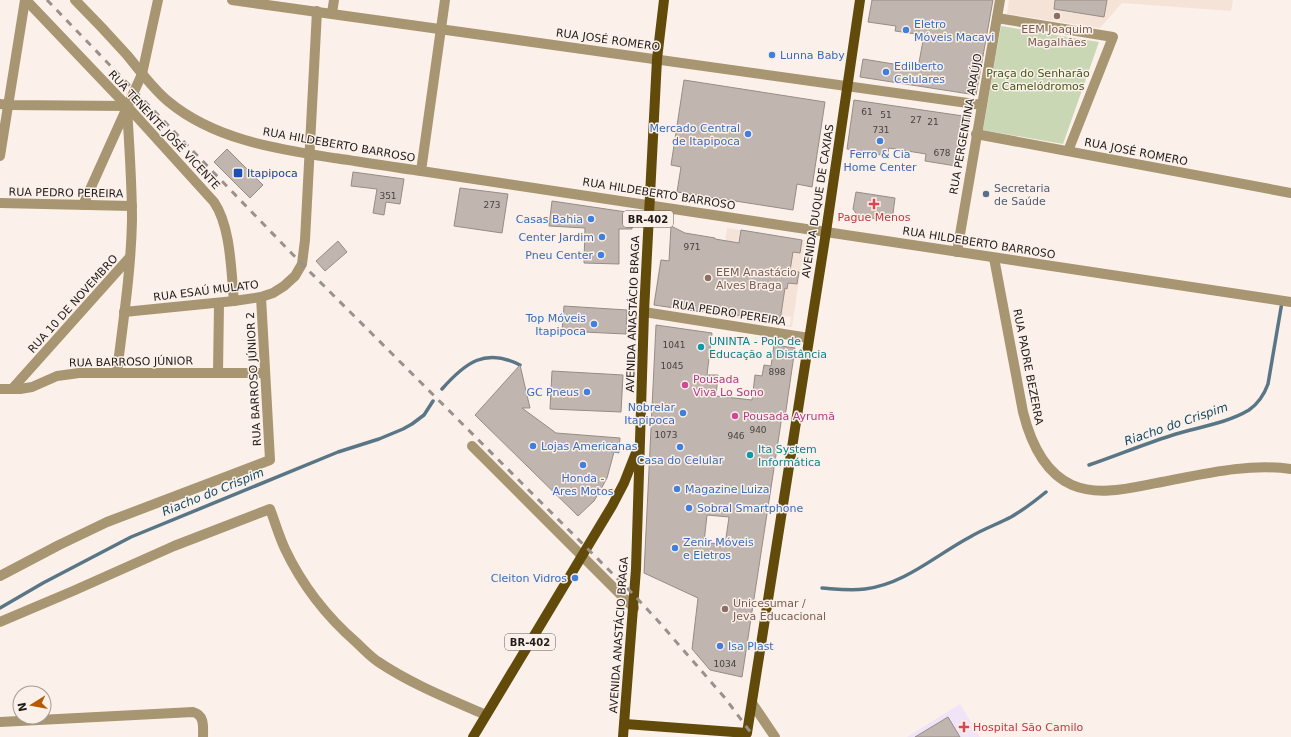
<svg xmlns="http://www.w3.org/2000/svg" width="1291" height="737" font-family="'DejaVu Sans',sans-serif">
	<rect width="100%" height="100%" fill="#fcf1ea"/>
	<g fill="#f6e3d7" fill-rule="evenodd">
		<polygon points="1009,0 1055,0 1054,9 1073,13 1076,0 1088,0 1085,14 1103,17 1107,0 1233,0 1231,11 1122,3 1100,28 1007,14"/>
		<path d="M727,228L805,240L792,327L653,305L660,259L721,268ZM741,231L802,240L800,253L790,251V271L799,273L797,284L788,283L787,289L785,288L781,316L791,317L790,325L779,324L780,321L704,310L739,243ZM661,260L708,267L654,305Z"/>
	</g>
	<polygon fill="#f1e4f8" points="960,704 980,737 960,737 948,717 915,737 907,737"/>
	<polygon fill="#c9d7b5" points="1001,26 1099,42 1063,144 983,130"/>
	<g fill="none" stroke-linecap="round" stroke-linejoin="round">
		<g stroke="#597687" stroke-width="3.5">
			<path d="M442,389C465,363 485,347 520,365"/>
			<path d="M1089,465C1118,455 1147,443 1176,434C1200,427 1227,423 1249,410C1259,403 1264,395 1268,384L1282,302"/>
			<path d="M822,588C836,589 850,591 865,589C905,584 936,555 970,537C983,529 998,524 1011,517C1023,510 1035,501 1046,492"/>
			<polyline points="0,608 43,583 131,537 338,452 379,439 403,429 412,424 424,415 433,401"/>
		</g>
	</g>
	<g fill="#c1b6af" stroke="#968c86" fill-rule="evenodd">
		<polygon points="872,0 993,0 976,95 860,77 863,59 918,68 924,35 895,31 896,26 868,22"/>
		<polygon points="1055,0 1107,0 1104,17 1054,9"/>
		<polygon points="684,80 825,102 812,187 797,184 793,210 677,192 681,167 671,165"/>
		<polygon points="854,100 970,117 966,138 960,137 956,166 925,161 926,154 889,148 887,156 847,149"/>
		<polygon points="227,149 263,185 250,198 214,162"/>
		<polygon points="353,172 404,179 400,204 386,202 384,215 373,213 377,189 351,186"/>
		<polygon points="460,188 508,194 502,233 454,226"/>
		<polygon points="856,192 895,198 892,221 858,216 853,209"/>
		<polygon points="552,201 633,213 632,229 619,229 619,264 584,263 585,228 549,226"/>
		<polygon points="671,226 685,233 715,238 715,239 739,243 741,230 802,240 800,253 793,252 790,271 799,272 797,284 788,283 787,289 785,288 780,321 702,310 702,312 654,305 661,260 669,261"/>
		<polygon points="338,241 347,252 325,271 316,261"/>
		<polygon points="564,306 627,310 626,334 562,331"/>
		<path d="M656,325L712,333L707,375H718L716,396L752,400L755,375L762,376L764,365L771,366L774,345L795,348L785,417L782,416L742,677L710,670L692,649L698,598L644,573ZM707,515L729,517L725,545L704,542Z"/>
		<polygon points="520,365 530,408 522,408 556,433 620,438 619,453 614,452 607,478 601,489 594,501 578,516 475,415"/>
		<polygon points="552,371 623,375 621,412 550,409"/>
		<polygon points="948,717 960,737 915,737"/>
	</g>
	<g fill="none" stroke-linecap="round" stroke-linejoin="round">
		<g stroke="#a79671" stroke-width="10">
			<path d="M26,0L127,106L214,202C231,227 231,271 234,301"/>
			<path d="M75,0C93,18 110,36 127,55C141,72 153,89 169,102C215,140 278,149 334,158C363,162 392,167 421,171L1291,302"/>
			<polyline points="232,0 982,105"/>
			<polyline points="332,13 334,0"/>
			<polyline points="997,18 1113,37 1068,151"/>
			<polyline points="0,104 8,105 127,106"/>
			<polyline points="976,134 1291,193"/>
			<polyline points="0,156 25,0"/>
			<polyline points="421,171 445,0"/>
			<polyline points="0,203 132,206"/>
			<polyline points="83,205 142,74 158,0"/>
			<polyline points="957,252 1000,0"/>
			<path d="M994,258L1023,412C1030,440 1043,472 1072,485C1100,497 1133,487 1162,482C1204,474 1248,463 1291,469"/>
			<polyline points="124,312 234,301 261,297 273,293 284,286 295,276 302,264 305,240 317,11"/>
			<polyline points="644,312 809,338"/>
			<path d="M117,372C123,322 131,271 132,220C132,182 129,144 127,106"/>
			<polyline points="218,373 219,303"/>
			<polyline points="0,389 20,389 32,387 57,376 79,373 265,373"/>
			<polyline points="12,389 130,257"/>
			<polyline points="472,446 634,608"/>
			<polyline points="0,576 59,545 107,522 270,460 261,297"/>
			<path d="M0,622L73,591L174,546L270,509C275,522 279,536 285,549C302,585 327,617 357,643C363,649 370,656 377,661C411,684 449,699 486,715"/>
			<polyline points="752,703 775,737"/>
			<path d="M0,722L193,712C205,715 203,727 203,737"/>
		</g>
		<g stroke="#624a0a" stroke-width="10">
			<polyline points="625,724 747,733 826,232 860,0"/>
			<polyline points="473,737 612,506 624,483 637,450"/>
			<polyline points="623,737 636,569 644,312 657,59 664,0"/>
		</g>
		<polyline stroke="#99918c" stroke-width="3" stroke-dasharray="7 7" stroke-linecap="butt" points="47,0 302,264 635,596 659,622 725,698 754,737"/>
	</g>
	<g fill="#8d6e63" stroke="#fcf1ea" stroke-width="1.5">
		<circle cx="1057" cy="16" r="4"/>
		<circle cx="708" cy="278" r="4"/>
		<circle cx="725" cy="609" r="4"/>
	</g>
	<g fill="#3f7fe0" stroke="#fcf1ea" stroke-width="1.5">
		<circle cx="906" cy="30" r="4"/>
		<circle cx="772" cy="55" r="4"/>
		<circle cx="886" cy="72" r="4"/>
		<circle cx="748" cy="134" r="4"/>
		<circle cx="880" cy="141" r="4"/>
		<circle cx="591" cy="219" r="4"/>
		<circle cx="602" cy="237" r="4"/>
		<circle cx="601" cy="255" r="4"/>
		<circle cx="594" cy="324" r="4"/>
		<circle cx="587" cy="392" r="4"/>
		<circle cx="683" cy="413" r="4"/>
		<circle cx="533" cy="446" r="4"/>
		<circle cx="680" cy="447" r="4"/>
		<circle cx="583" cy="465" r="4"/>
		<circle cx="677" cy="489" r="4"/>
		<circle cx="689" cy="508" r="4"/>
		<circle cx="675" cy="548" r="4"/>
		<circle cx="575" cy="578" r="4"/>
		<circle cx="720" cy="646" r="4"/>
	</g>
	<rect fill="#1a4fb4" stroke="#fcf1ea" stroke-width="1.5" x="233" y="168" width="10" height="10" rx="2"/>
	<circle fill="#5c6f8a" stroke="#fcf1ea" stroke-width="1.5" cx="986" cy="194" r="4"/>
	<g fill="#e0444e" stroke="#fcf1ea" stroke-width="1.5">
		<path d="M872 198h4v4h4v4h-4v4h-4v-4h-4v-4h4z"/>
		<path d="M962 721h4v4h4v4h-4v4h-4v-4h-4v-4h4z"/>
	</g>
	<g fill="#0f9aa8" stroke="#fcf1ea" stroke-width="1.5">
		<circle cx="701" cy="347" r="4"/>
		<circle cx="750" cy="455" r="4"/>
	</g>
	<g fill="#d1479c" stroke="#fcf1ea" stroke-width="1.5">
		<circle cx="685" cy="385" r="4"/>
		<circle cx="735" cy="416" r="4"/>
	</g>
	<g text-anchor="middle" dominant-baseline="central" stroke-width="3" stroke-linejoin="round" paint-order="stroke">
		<g font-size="9" fill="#48423f">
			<text x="867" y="112">61</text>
			<text x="886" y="115">51</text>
			<text x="916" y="120">27</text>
			<text x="933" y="122">21</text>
			<text x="881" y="130">731</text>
			<text x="942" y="153">678</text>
			<text x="388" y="196">351</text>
			<text x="492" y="205">273</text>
			<text x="692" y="247">971</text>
			<text x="674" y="345">1041</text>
			<text x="672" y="366">1045</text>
			<text x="777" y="372">898</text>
			<text x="758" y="430">940</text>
			<text x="666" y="435">1073</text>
			<text x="736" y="436">946</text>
			<text x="725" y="664">1034</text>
		</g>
		<g fill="#fcf1ea" stroke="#625c58" stroke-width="1">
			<rect x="623" y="211" width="50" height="16" rx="3"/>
			<rect x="505" y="634" width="50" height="16" rx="3"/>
		</g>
		<g font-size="10" font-weight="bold" fill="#201c1a">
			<text x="648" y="219">BR-402</text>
			<text x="530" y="642">BR-402</text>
		</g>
		<g font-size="11" fill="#366cbe" stroke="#fcf1ea" text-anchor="start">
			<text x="914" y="24">Eletro<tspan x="914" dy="13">Móveis Macavi</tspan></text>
			<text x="780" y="55">Lunna Baby</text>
			<text x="894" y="66">Edilberto<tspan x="894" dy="13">Celulares</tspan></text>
			<text x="740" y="128" text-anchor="end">Mercado Central<tspan x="740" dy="13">de Itapipoca</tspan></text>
			<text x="880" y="154" text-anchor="middle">Ferro &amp; Cia<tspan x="880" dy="13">Home Center</tspan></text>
			<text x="583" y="219" text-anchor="end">Casas Bahia</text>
			<text x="594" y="237" text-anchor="end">Center Jardim</text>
			<text x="593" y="255" text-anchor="end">Pneu Center</text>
			<text x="586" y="318" text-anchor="end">Top Móveis<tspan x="586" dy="13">Itapipoca</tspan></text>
			<text x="579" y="392" text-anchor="end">GC Pneus</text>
			<text x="675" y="407" text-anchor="end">Nobrelar<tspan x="675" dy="13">Itapipoca</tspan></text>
			<text x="541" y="446">Lojas Americanas</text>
			<text x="680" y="460" text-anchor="middle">Casa do Celular</text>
			<text x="583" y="478" text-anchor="middle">Honda -<tspan x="583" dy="13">Ares Motos</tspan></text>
			<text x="685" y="489">Magazine Luiza</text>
			<text x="697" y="508">Sobral Smartphone</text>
			<text x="683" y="542">Zenir Móveis<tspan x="683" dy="13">e Eletros</tspan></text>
			<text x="567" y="578" text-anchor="end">Cleiton Vidros</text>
			<text x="728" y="646">Isa Plast</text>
		</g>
		<g font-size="11" fill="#785e54" stroke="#fcf1ea" text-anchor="start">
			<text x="1057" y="29" text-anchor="middle">EEM Joaquim<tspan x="1057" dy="13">Magalhães</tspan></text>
			<text x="716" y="272">EEM Anastácio<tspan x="716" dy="13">Alves Braga</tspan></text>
			<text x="733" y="603">Unicesumar /<tspan x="733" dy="13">Jeva Educacional</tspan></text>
		</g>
		<g font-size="11" fill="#201c1a" stroke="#fcf1ea">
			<text transform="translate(608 40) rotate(8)">RUA JOSÉ ROMERO</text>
			<text transform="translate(966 124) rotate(-80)">RUA PERGENTINA ARAÚJO</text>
			<text transform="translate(164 130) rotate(47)">RUA TENENTE JOSÉ VICENTE</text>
			<text transform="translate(339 145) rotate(10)">RUA HILDEBERTO BARROSO</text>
			<text transform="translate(1136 152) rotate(11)">RUA JOSÉ ROMERO</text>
			<text transform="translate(66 193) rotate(1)">RUA PEDRO PEREIRA</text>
			<text transform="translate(659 194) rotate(9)">RUA HILDEBERTO BARROSO</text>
			<text transform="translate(818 201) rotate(-81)">AVENIDA DUQUE DE CAXIAS</text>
			<text transform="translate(979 243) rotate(9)">RUA HILDEBERTO BARROSO</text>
			<text transform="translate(206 291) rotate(-7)">RUA ESAÚ MULATO</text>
			<text transform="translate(73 304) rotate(-48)">RUA 10 DE NOVEMBRO</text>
			<text transform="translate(729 313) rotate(9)">RUA PEDRO PEREIRA</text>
			<text transform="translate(633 314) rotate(-88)">AVENIDA ANASTÁCIO BRAGA</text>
			<text transform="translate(131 362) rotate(-1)">RUA BARROSO JÚNIOR</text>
			<text transform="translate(1028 367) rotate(79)">RUA PADRE BEZERRA</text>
			<text transform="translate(254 379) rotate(-93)">RUA BARROSO JÚNIOR 2</text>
			<text transform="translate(619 635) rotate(-86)">AVENIDA ANASTÁCIO BRAGA</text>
		</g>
		<g font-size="11" fill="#44581a" stroke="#fcf1ea">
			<text x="1038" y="73">Praça do Senharão<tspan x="1038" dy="13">e Camelódromos</tspan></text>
		</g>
		<g font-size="11" fill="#164399" stroke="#fcf1ea" text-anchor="start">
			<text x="247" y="173">Itapipoca</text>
		</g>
		<g font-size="11" fill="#4e5e75" stroke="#fcf1ea" text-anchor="start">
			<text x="994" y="188">Secretaria<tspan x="994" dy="13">de Saúde</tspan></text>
		</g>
		<g font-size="11" fill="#be3a42" stroke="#fcf1ea">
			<text x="874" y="217">Pague Menos</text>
			<text x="973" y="727" text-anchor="start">Hospital São Camilo</text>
		</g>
		<g font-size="11" fill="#0d838f" stroke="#fcf1ea" text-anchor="start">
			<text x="709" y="341">UNINTA - Polo de<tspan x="709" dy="13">Educação a Distância</tspan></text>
			<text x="758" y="449">Ita System<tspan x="758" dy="13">Informática</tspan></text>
		</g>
		<g font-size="11" fill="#b23c85" stroke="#fcf1ea" text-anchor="start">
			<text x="693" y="379">Pousada<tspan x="693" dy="13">Viva Lo Sono</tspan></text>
			<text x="743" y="416">Pousada Ayrumã</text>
		</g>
		<g font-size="12" font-style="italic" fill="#124a65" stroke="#fcf1ea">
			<text transform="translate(1176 424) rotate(-19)">Riacho do Crispim</text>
			<text transform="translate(213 492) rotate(-22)">Riacho do Crispim</text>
		</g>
	</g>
	<g transform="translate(32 705) rotate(259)"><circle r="19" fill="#fcf1ea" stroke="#a49c97"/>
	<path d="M0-3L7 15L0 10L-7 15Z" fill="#b65901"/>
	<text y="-6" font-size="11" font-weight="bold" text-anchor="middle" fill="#201c1a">N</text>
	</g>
</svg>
